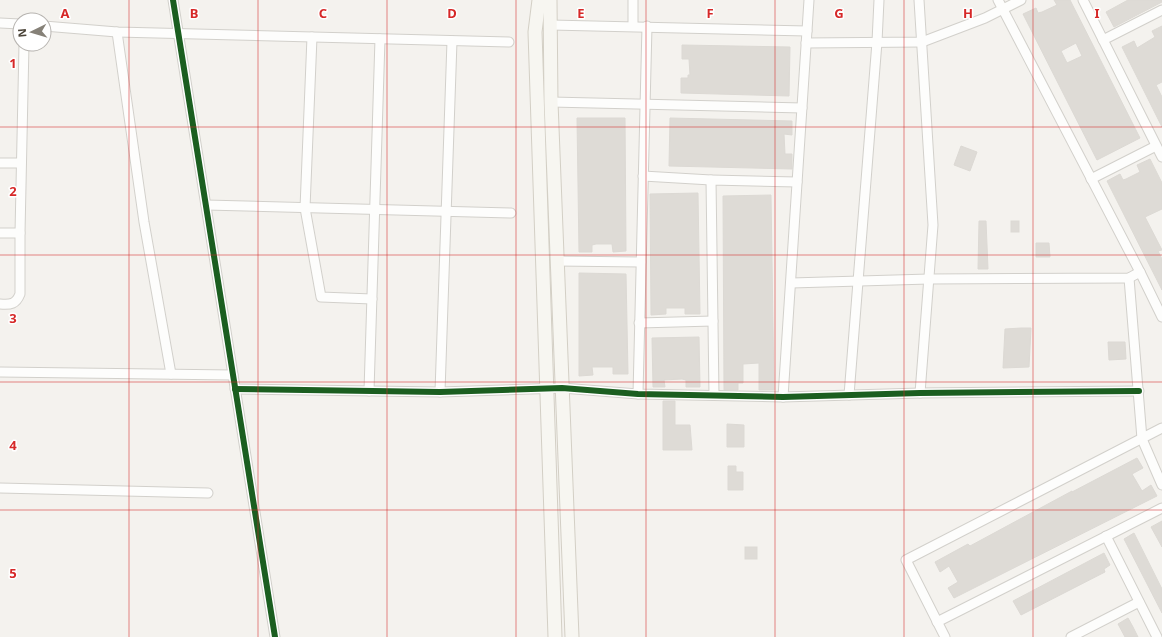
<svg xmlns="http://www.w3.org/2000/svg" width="1162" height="637" font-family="'Noto Sans',sans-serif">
	<rect width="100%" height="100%" fill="#f4f2ee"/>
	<g fill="#dedbd6" stroke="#dcd9d4" fill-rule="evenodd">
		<path d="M1054,0H1070L1140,138L1097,160L1023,14L1036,8L1038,13L1042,12L1057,5ZM1076,43L1082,56L1067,63L1061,51Z"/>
		<polygon points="1128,0 1162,0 1162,2 1114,27 1106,12"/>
		<polygon points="1162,26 1162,82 1156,85 1162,97 1162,127 1122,47 1134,41 1137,48 1155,37 1152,31"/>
		<polygon points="682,45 790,47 789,96 681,93 681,78 688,78 688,75 690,75 689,59 682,59"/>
		<polygon points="577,118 625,118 626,251 613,252 612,244 596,244 592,245 592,252 579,252"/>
		<polygon points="670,118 792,121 792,135 784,134 785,154 792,154 792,169 669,166"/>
		<polygon points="961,146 977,152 970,171 954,165"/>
		<polygon points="1150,159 1162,183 1162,209 1145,217 1162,250 1158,251 1162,259 1162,290 1107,181 1120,174 1123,180 1126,179 1140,172 1137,165"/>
		<polygon points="698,193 700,314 685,314 685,308 666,308 666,314 651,315 650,194"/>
		<polygon points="771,195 774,390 759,390 759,363 743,364 743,383 738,383 738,390 724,390 723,196"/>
		<polygon points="979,221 986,221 988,269 978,269"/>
		<rect x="1011" y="221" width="8" height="11"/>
		<polygon points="1036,243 1049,243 1050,257 1036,257"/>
		<polygon points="579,273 626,274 628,374 613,374 613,367 592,367 593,375 579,376"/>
		<polygon points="1021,328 1031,328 1029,367 1003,368 1005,329"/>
		<polygon points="699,337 700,387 686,387 686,380 682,379 664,380 665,387 653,387 652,338"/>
		<polygon points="1108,342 1125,342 1126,359 1109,360"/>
		<polygon points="663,401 675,401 675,425 690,425 692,450 663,450"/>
		<polygon points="727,424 744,425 744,447 727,447"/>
		<polygon points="1137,458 1143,468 1132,474 1142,491 1151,485 1157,496 954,598 948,588 958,582 949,566 940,572 935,562 968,544 970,546 1072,491 1072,492"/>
		<polygon points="728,466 736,466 736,472 743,472 743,490 728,490"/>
		<polygon points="1162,521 1162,547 1151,527"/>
		<polygon points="1134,533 1162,589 1162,613 1124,539"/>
		<rect x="745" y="547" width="12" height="12"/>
		<polygon points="1104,553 1110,565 1104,569 1105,572 1021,615 1013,601"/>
		<polygon points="1128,618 1133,627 1138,637 1125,637 1118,624"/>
	</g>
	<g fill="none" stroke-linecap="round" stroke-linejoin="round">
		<g stroke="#d2d0cb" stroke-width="11">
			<g id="street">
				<polyline points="173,0 275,637"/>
				<polyline points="919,0 933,225 920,393"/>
				<polyline points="998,0 1140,272 1162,317"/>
				<polyline points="1083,0 1162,157"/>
				<polyline points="0,23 20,24"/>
				<polyline points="551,25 807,31"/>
				<polyline points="44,26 117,32 509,42"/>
				<polyline points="633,26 633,0"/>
				<polyline points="117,32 144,222 171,374"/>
				<polyline points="312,37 305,208 321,297 372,299"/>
				<polyline points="1103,40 1162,10"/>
				<polyline points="806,43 922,42 985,18 1021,0"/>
				<polyline points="551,102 802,108"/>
				<polyline points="0,163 21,163"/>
				<polyline points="643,176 711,180"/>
				<polyline points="1091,179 1156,146"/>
				<polyline points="206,205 511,213"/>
				<polyline points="0,233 20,233"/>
				<polyline points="557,261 641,262"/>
				<polyline points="1129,278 1142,439 1162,485"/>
				<polyline points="791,283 929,279 1129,278 1140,272"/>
				<path d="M0,304C11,305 16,304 20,294V233L24,44"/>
				<polyline points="639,323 713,321"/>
				<polyline points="0,372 233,375"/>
				<polyline points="235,389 440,392 562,388 638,394 783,397 920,393 1139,391"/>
				<polyline points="369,391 380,39"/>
				<polyline points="440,392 452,41"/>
				<polyline points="638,394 647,26"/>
				<polyline points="714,395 711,180 797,182"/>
				<polyline points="849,395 877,42 879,0"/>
				<polyline points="783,397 809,0"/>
				<polyline points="0,488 208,493"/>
				<polyline points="1106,536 1157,637"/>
				<polyline points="937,622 1162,508"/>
				<polyline points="945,637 906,560 1162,428"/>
				<polyline points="1071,637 1139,602"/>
			</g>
		</g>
		<g stroke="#d3cfc5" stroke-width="15">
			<g id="secondary">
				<polyline points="539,0 535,32 555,637"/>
				<polyline points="550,0 551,102 572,637"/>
			</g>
		</g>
		<use href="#street" stroke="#fdfdfc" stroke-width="9"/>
		<use href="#secondary" stroke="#f7f6f1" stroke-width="13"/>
		<g stroke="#fff" stroke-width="8">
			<g id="cycleway">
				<polyline points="173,0 275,637"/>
				<polyline points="235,389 440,392 562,388 638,394 783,397 920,393 1139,391"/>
			</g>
		</g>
		<use href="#cycleway" stroke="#1b5e20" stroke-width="6"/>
	</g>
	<path fill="none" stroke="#d62828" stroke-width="1" stroke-opacity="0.55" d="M129,0V637M258,0V637M387,0V637M516,0V637M646,0V637M775,0V637M904,0V637M1033,0V637M0,127H1162M0,255H1162M0,382H1162M0,510H1162"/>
	<g font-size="13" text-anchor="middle" font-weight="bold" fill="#d62828" stroke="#fff" stroke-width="3" stroke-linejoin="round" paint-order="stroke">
		<text x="65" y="18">A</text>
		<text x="194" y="18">B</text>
		<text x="323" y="18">C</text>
		<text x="452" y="18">D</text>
		<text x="581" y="18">E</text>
		<text x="710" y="18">F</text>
		<text x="839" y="18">G</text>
		<text x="968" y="18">H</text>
		<text x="1097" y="18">I</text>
		<text x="13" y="68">1</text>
		<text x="13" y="196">2</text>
		<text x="13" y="323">3</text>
		<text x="13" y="450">4</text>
		<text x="13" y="578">5</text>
	</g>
	<g transform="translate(32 32) rotate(265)"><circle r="19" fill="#ffffff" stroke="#b7b4b0"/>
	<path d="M0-3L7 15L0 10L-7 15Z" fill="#868178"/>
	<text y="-6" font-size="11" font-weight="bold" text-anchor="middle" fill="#4b4439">N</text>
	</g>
</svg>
